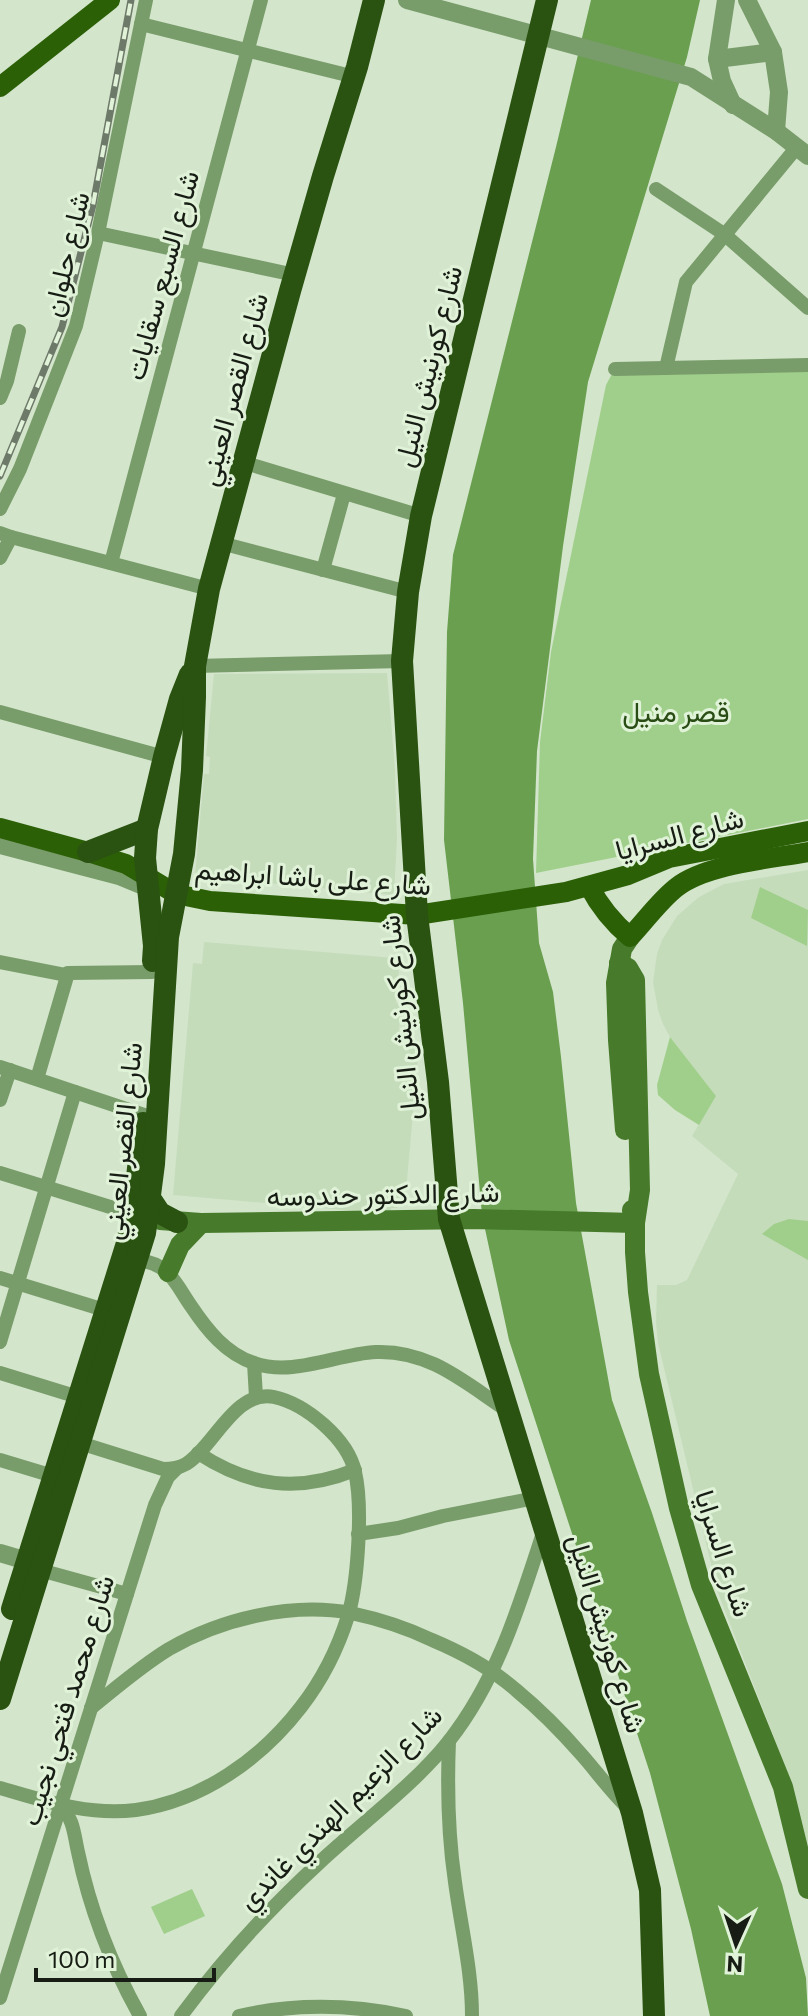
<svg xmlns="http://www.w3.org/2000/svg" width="808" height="2016" font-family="Commissioner,Vazirmatn,sans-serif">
	<rect width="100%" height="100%" fill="#d3e5cb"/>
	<g fill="#c5dcbb">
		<polygon points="387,673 395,769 397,839 394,895 195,876 204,774 209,774 210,757 206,756 214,674"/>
		<polygon points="808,870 808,1852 792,1784 718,1593 658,1343 656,1322 657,1285 676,1285 687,1280 738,1174 692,1136 716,1096 670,1037 663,1024 658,1010 653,982 657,954 662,940 677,916 699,897 724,884"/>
		<polygon points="204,942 395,958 394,969 399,970 396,1003 401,1004 399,1031 406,1032 406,1038 413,1039 412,1045 419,1046 405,1203 398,1202 397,1208 391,1208 391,1214 173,1195 193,963 202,964"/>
	</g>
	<g fill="#a0cf8b">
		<polygon points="808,367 808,819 536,873 540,742 551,652 606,385 613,372"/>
		<polygon points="760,887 808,910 807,946 751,918"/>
		<polygon points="670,1037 716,1096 699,1125 675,1110 658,1095 657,1085"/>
		<polygon points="789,1219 808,1221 808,1260 762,1234 774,1224"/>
		<polygon points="192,1889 205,1916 164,1934 151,1907"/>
	</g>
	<polygon fill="#699f4f" points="591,0 700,0 687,57 588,382 563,546 537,751 533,859 539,943 553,992 561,1057 576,1203 612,1400 652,1513 687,1621 782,1884 806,1978 808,2016 710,2016 691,1929 650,1773 509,1340 482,1215 463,1003 444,840 447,632 453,555 556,147"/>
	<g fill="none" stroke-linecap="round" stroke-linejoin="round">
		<g stroke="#799d6a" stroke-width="14">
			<polyline points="141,24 343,74"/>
			<polyline points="656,189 724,234 808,308"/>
			<polyline points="98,233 295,275"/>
			<polyline points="666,368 686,282 797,147"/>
			<polyline points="615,369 808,365"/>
			<polyline points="0,398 7,381 19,331"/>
			<polyline points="242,462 421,516"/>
			<polyline points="0,509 20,469 76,326 98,233 146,0"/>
			<polyline points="0,533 11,537 0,558"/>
			<polyline points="11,537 209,589"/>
			<polyline points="221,543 408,592"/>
			<polyline points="111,563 261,0"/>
			<polyline points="323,570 344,494"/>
			<polyline points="195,666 402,661"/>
			<polyline points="0,712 164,757"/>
			<polyline points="0,962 66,975"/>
			<polyline points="0,1067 144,1115"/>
			<polyline points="37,1079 68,973 152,972"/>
			<polyline points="0,1100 10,1070"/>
			<polyline points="0,1173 133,1214"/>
			<path d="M138,1260C170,1264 175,1283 191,1306C207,1330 226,1354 254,1363C293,1377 336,1354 376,1352C430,1350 465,1383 508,1411"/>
			<polyline points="0,1278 111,1312"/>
			<polyline points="0,1342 75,1092"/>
			<polyline points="254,1363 256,1397"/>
			<polyline points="0,1373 78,1397"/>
			<path d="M198,1453C250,1487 298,1493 355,1470"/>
			<polyline points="0,1460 53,1476"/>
			<polyline points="358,1534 398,1528 443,1516 535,1498"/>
			<polyline points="40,1570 127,1594"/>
			<path d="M91,1708C116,1688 141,1666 169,1649C221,1619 291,1602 351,1613C379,1619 407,1628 432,1640C463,1653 491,1668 516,1690C539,1709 561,1731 581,1754C597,1772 611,1792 629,1809"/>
			<path d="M449,1741C447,1789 448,1835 455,1882C461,1927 472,1971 472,2016"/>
			<path d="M0,1788C45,1801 88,1816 136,1810C202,1801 261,1759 301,1707C322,1680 338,1648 348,1616C358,1582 363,1506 355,1472C348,1439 306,1404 274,1397C235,1389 214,1447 186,1464C179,1468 171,1469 163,1469L80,1443"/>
			<path d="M60,1806C74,1818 74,1835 78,1852C90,1910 111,1964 140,2016"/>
			<polyline points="0,1998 155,1505 168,1477 177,1468"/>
			<path d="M181,2016C222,1960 269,1909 320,1862C362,1823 414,1785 449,1741C498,1679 520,1603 544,1530"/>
			<path d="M239,2016C296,2003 349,2004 406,2016"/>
		</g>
		<g stroke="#799d6a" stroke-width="18">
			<polyline points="407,0 691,77 776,131 808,156"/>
			<polyline points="726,0 717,59 722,81 733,105"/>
			<polyline points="747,0 773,52 779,92 776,131"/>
			<polyline points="717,59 773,52"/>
			<polyline points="0,845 119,876 148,888"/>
			<polyline points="0,1553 27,1561"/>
		</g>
		<g stroke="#477b2b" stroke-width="20">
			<polyline points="619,963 628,968 635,980 640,1190 635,1223 635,1252 638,1292 649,1374 679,1508 701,1585 783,1787 808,1889"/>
			<polyline points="625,1130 618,1040 616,983 622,949 630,937"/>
			<polyline points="160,1220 201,1223 474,1219 635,1223 632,1210"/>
			<polyline points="168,1272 180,1245 201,1223"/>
		</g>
		<g stroke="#2c6007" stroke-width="20">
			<polyline points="0,87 110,0"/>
			<polyline points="0,828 88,852 126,864 176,894 210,901 417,915 566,892 628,875 669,858 808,831"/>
			<path d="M589,886C600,907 612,922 630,937C645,921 661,899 677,887C707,864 770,859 808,852"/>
		</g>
		<g stroke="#2a5211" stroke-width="22">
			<polyline points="547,0 421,516 408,592 402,661 417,915 438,1082 449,1219 632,1813 650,1890 654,2016"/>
			<polyline points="88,852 147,829"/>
			<polyline points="153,961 154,946 145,858 147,829 164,757 180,699 190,674"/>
			<polyline points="150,1198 160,1213 177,1222"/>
			<polyline points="12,1609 127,1243 133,1214 143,1123"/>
			<polyline points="0,1699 145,1233 154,1164 168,937 184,854 192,770 195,697 195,666 209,589 290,291 323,176 357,67 374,0"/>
		</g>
		<g stroke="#6e7a69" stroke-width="7">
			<polyline id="rail" points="0,476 62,327 93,205 131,0"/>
		</g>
		<use href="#rail" stroke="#e0f3d8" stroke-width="4" stroke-dasharray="12" stroke-linecap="butt"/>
	</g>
	<g text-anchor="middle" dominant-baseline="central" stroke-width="6" stroke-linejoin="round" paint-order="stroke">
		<g font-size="28" fill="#171d14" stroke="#e0f3d8">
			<text transform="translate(65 254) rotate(-77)">شارع حلوان</text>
			<text transform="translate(161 275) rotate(-75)">شارع السبع سقايات</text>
			<text transform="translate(427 366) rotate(-76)">شارع كورنيش النيل</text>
			<text transform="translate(232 389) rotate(-75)">شارع القصر العيني</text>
			<text transform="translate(679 833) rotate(-15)">شارع السرايا</text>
			<text transform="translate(313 876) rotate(4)">شارع على باشا ابراهيم</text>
			<text transform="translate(399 1018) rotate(-96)">شارع كورنيش النيل</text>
			<text transform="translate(121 1141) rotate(-84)">شارع القصر العيني</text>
			<text transform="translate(383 1193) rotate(-1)">شارع الدكتور حندوسه</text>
			<text transform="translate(725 1553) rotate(72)">شارع السرايا</text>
			<text transform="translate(608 1633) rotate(73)">شارع كورنيش النيل</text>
			<text transform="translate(66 1700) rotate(-73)">شارع محمد فتحي نجيب</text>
			<text transform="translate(339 1807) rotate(-45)">شارع الزعيم الهندي غاندي</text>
		</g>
		<g font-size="28" fill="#294d15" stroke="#e0f3d8">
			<text x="676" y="711">قصر منيل</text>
		</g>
	</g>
	<g transform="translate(736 1944) rotate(183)" stroke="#e0f3d8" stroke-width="6" paint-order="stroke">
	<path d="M0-6L14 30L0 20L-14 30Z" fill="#171d14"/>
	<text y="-12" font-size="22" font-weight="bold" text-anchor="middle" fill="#171d14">N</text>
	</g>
	<path d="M36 1968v12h178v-12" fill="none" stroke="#171d14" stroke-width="4"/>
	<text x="48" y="1968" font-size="24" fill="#171d14" stroke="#e0f3d8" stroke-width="6" paint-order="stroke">100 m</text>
</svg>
